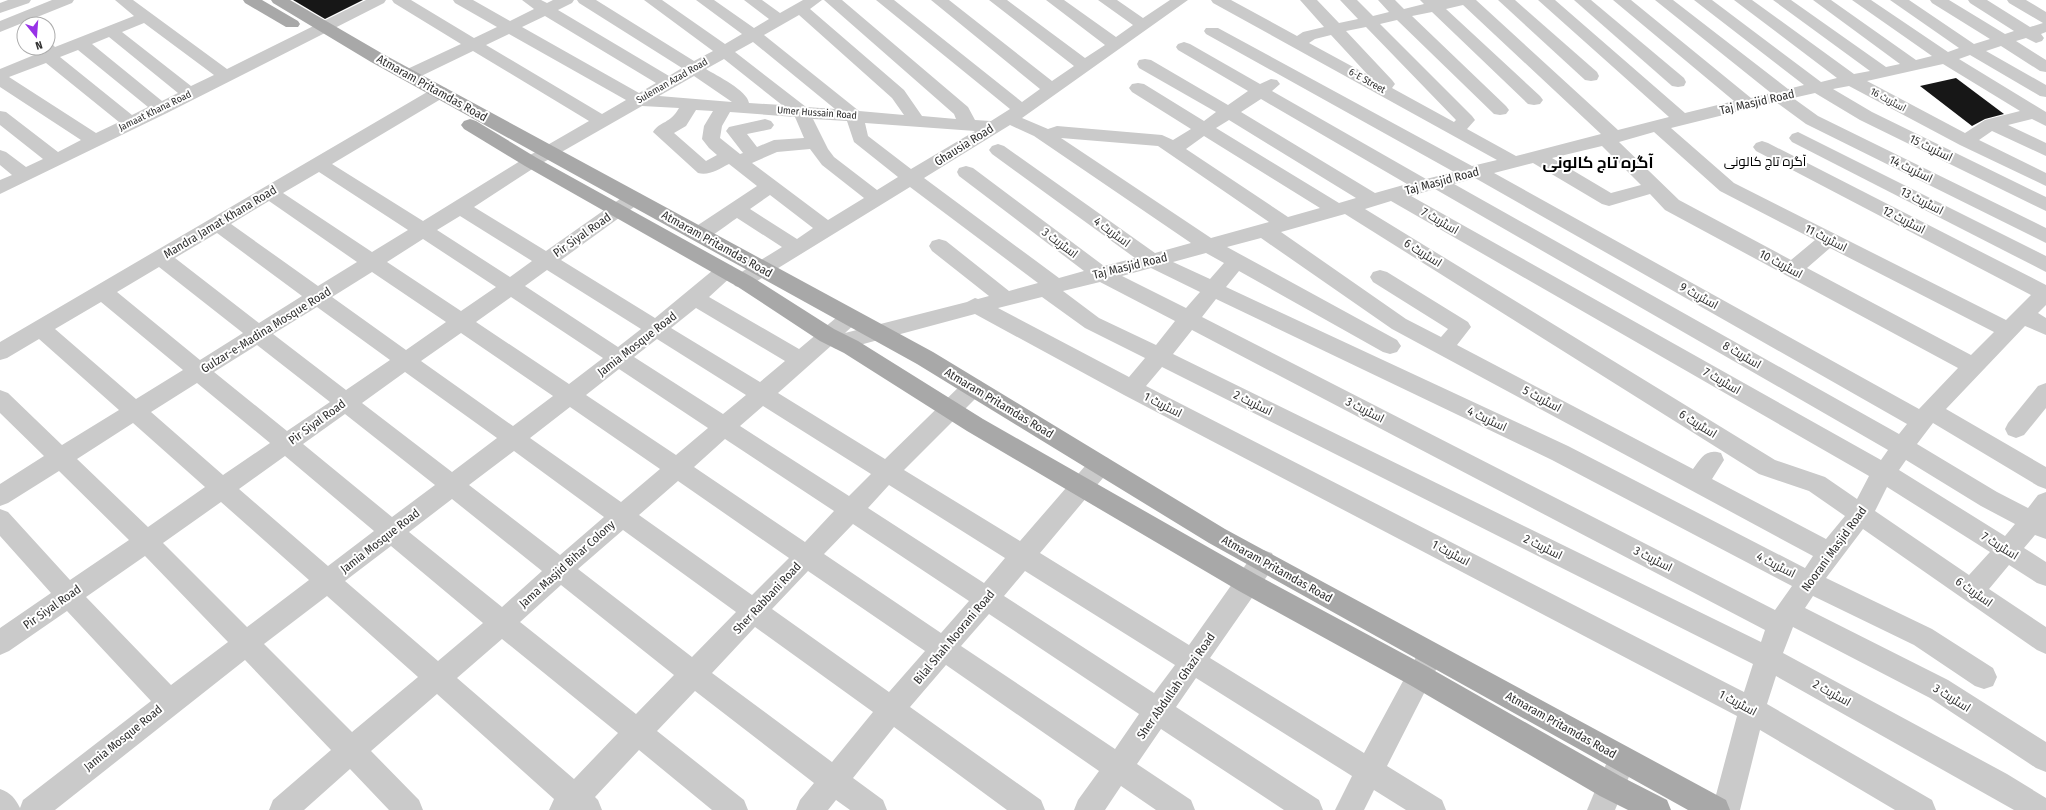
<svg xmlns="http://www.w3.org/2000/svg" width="2046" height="810" font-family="'Fira Sans Condensed',Cairo,sans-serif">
	<rect width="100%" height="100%" fill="#fff"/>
	<g fill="#171717">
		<polygon points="293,0 363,0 325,19"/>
		<polygon points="1956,78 2004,114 1985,119 1972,126 1920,86"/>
	</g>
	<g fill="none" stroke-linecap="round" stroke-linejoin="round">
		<g fill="#cacaca" fill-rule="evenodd">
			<polygon points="8,0 31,0 29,3 0,13 0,3"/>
			<polygon points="52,0 74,0 72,3 0,32 0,21"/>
			<path d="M115,0H133L227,69L366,0H386L384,3L167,113L0,194V180L12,175L0,165V150L6,152L26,167L43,159L0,125V111L6,112L58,152L81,140L0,87V69L39,53V48H48V43L53,45L55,47L134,16ZM144,23L214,75L191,86L122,32ZM109,37L178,93L162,101L92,44ZM78,50L148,107L132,115L60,57ZM46,63L119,122L96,133L9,77Z"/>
			<path d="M392,0H411L474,38L497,27L455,3L453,0H473L510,21L534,9L522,0H541L547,3L553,0H574L572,3L558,10L669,76L682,68L579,3L577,0H596L694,61L713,51L644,0H662L725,44L742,34L696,0H714L754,28L769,19L744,0H762L780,13L803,0H822L810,9L904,90L922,116L956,119L954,114L824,0H842L968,107L975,120L991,121L1010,109L876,0H894L1022,102L1040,89L931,0H949L1052,81L1074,66L989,0H1007L1085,58L1105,45L1046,0H1064L1116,37L1133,25L1098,0H1117L1143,18L1170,0H1188L1022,118L1048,129L1057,126L1162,135L1173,140L1191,129L1132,92L1129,88L1132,84L1138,83L1144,84L1204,121L1216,112L1139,68L1137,64L1139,60L1145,59L1151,60L1228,105L1248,91L1178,50L1176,47L1178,44L1184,42L1190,44L1260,84L1271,79L1277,80L1280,84L1272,91L1426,179L1454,172L1206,34L1204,31L1206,28H1218L1472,166L1497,160L1213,3L1211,0H1231L1297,36L1303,32L1324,27L1300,0H1317L1339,23L1358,19L1340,0H1357L1373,16L1389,12L1378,0H1395L1404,9L1424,4L1420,0H1476L1618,130L1669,117L1538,0H1555L1685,113L1734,101L1613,0H1631L1751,98L1771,93L1655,0H1673L1788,89L1804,85L1694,0H1712L1821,82L1837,78L1734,0H1752L1854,74L1870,71L1773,0H1791L1886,67L1900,64L1813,0H1831L1916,60L1932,56L1852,0H1871L1948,52L1959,48L1890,0H1909L1974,44L1990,39L1932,3L1930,0H1949L2005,34L2014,31L1970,3L1968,0H1987L2030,27L2043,23L2009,3L2007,0H2026L2046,12V32L2041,34L2044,38L2042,41L2036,43L2026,38L2016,41L2046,60V72L2040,71L2001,46L1986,51L2046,85V97L2040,96L1970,55L1959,59L2046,112V126L2032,119L2008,125L2046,143V156L1992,131L1979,140L2046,173V186L1960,145L1849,86L1833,89L1872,112L2046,197V211L1860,120L1815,93L1793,98L1818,116L2046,228V243L1806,124L1776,102L1671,128L1734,183L2006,320L2031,295L1756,151L1753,147L1756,143L1762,141L1768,143L2046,285V305L2038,313L2046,318V335L2025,326L1946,409L2046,467V489L2038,486L1933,423L1917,444L1997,492L2028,508L2038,495L2046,492V539L2035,535L2024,548L2046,562V586L2037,583L2009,565L1989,589L2046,627V654L2037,650L1863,529L1826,578L1932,629L1993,668L1997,677L1993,686L1984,689L1975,686L1914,645L1813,596L1805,608L1948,680L2046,742V772L2036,768L1930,698L1793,627L1783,653L2007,774L2046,798V810H2014L1776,676L1767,704L1932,800L1936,810H1895L1760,730L1740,810H1712L1737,716L1124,395L975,314L841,350L834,348L832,345L778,393L885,459L965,381L973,379L981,381L984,387L981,393L904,470L1020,541L1092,458L1100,456L1108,458L1111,465L1108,472L1040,553L1189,645L1254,553L1263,550L1272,553L1275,561L1272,569L1210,658L1364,753L1422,646L1431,642L1440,646L1444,654L1387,766L1442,800L1446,810H1406L1374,790L1364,810H1335L1352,776L1196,678L1176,707L1319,800L1323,810H1284L1161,729L1137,764L1191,800L1195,810H1156L1121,786L1105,810H1074L1078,800L1099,771L946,665L910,707L1041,800L1045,810H1007L894,727L853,778L883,800L887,810H850L836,800L828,810H796L800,800L814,783L695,691L657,731L744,800L748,810H712L639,750L595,797L598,800L602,810H549L554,799L437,694L371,751L419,800L423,810H389L350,769L304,810H269L273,800L331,750L245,660L55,810H0V789C11,793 15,798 20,808L23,800L151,701L67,611L9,651L0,655V628L51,593L0,536V509L8,512L70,580L129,540L59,471L8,503L0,506V484L44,456L0,413V390L8,393L62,445L119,410L39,339L7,358L0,360V342L434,88L440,87L446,88L449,92L446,96L332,164L423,221L525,158L589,121L473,51L415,79L409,80L403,79L401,75L403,71L461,44L394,3ZM1463,5L1601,134L1516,156L1467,129L1475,120L1472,116L1380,24L1397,20L1494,114L1500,115L1506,114L1509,110L1506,106L1412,16L1432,12L1528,104L1534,105L1540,104L1543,100L1540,96L1446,9ZM799,15L892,98L904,115L859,111L764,35ZM545,16L656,83L639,93L522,27ZM1366,27L1456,120L1454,122L1392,88L1395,84L1392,80L1346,31ZM509,34L626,100L602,114L486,45ZM1331,35L1368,75L1309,43L1315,39ZM753,42L835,109L806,107L735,52ZM724,59L782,105L749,103C747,90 717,76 706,69ZM1943,64L2020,111L1985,120L1965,133L1867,81ZM694,76L732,102L659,96ZM1261,99L1407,184L1375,193L1241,112ZM642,106L679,108C670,124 660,121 653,132L698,173C709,176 719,169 729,164L757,186L692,229L689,234L692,239C708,243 724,226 737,218L782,247L735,276L732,281L735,286L742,288L749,286L910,187L1038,283L1009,291L946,241L939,239L932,241L929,246L932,251L989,296L978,299L975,298L967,302L845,333L857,322L860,317L857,312L850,309L843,312L799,349L709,297L732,276L735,271L732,266L725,264L718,266L655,318L561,260L641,202L643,198L641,194L634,192L627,194L546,251L474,207L537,166ZM696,110L713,111L704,126L702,139L709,148L717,155L706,161L674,133L686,126ZM730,112L795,117L804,138L774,140L757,147L747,134L771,129L774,125L771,121L765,119L729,127L726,131L743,153L740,154L720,138L722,126ZM813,119L847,121L854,142L898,177L877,190L834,157L828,149ZM1229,120L1356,198L1339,203L1216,128ZM865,123L975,131L911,169L868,136ZM1010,125L1034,136L1191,243L1155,253L1004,146L998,144L992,146L989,150L992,154L1135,258L1104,266L973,168L966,166L959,168L957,172L959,176L1084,271L1059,278L924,178ZM1654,132L1720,191L1815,240L1791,260L1679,200L1619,142ZM1204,136L1320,208L1288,217L1186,149ZM1061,138L1158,146L1269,222L1211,238ZM1602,146L1641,185L1611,193L1552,158ZM810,149L822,165L864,198L828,220L752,163L777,152ZM1533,163L1602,204L1609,206L1650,194L1665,210L1958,368L1919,409L1494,173ZM319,172L408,230L372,252L283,193ZM1475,178L1907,424L1899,434L1454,184ZM1435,189L1888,450L1881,460L1411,196ZM770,195L813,228L797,239L750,209ZM269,201L357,262L318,286L231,224ZM1391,201L1869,476L1857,499L1825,477L1775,460L1365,209ZM1345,214L1759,474L1809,491L1845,516L1826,539L1712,479L1724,460L1721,453C1706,448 1701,458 1693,469L1457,345L1471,327L1468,322L1387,272L1380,270L1373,272L1370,277L1373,282L1448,329L1441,337L1406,319L1281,232ZM460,216L532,261L510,277L437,230ZM217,233L302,296L259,323L175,258ZM1261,238L1392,329L1813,556L1805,568L1568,446L1226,287L1239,271L1383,352L1390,354L1397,352L1401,346L1397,340L1227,247ZM423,239L496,287L461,311L387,262ZM1830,248L1994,332L1971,355L1807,268ZM1206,253L1224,263L1210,279L1173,262ZM159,267L243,333L200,360L117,292ZM1151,268L1200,292L1186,308L1122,276ZM547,270L641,329L618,347L525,286ZM372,272L446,322L406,350L332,297ZM1100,282L1175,321L1156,345L1099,318L1063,291ZM511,297L603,358L569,384L476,322ZM1042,297L1085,328L1145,358L1129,377L998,308ZM1216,299L1552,460L1792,586L1775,610L1202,317ZM101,302L183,370L136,399L55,329ZM317,307L390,360L346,390L273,334ZM696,308L785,361L760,382L671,328ZM1192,330L1765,630L1761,642L1173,354ZM461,333L553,396L513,426L421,361ZM657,339L746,395L723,414L634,357ZM257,345L330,402L287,431L214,372ZM1162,367L1753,664L1744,692L1146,386ZM619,369L708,428L676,455L586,395ZM405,372L497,438L452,472L362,403ZM197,383L270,443L223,475L151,412ZM763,406L871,474L849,496L740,426ZM570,407L660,469L621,502L530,438ZM345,414L435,485L392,517L303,444ZM133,423L205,487L148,527L77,459ZM725,439L834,511L805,542L694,467ZM514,451L604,517L560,555L469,485ZM285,456L374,531L328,566L239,489ZM1906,460L1981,506L2015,524L2005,536L1899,470ZM678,481L789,558L752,595L639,515ZM889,485L1005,558L984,583L868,508ZM1887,487L1990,552L1969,575L1875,511ZM452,499L542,571L502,607L409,532ZM221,502L309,580L247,627L163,543ZM853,524L969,601L941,633L824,554ZM623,530L736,612L692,657L578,569ZM391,546L483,623L438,661L345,581ZM145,556L228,642L171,685L86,597ZM808,571L925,651L889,692L772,609ZM1025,571L1175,665L1154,693L1004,596ZM561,585L674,675L636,714L520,622ZM327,596L418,677L352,732L264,644ZM989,614L1139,714L1115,749L961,646ZM755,627L873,712L832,762L712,673ZM502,639L618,733L574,779L457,678Z"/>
			<polygon points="1498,0 1515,0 1597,72 1599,76 1597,80 1591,81 1585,80"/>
			<polygon points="1574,0 1591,0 1684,78 1686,82 1684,86 1678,87 1672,86"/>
			<polygon points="1798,132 2046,256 2046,272 1792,142 1789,138 1792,134"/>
			<polygon points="2046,383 2046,408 2024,435 2016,438 2008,435 2005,429 2008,423 2038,386"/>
			<polygon points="1622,746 1632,750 1636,760 1615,810 1587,810 1612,750"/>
		</g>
		<g fill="#a8a8a8" fill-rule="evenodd">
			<polygon points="243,0 262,0 298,21 300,24 298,27 286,27 245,3"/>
			<polygon points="271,0 290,0 383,54 933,352 1225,529 1726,800 1730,810 1688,810 1209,543 917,364 371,62 273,3"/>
			<polygon points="470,119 476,121 537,158 752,277 834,329 858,341 983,419 1257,575 1428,667 1620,776 1667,800 1671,810 1628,810 1600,796 1410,685 1239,591 967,431 844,353 820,341 738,287 525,166 464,129 461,125 464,121"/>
		</g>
	</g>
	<g text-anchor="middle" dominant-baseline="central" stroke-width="4" stroke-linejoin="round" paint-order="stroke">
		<g font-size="10" fill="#303030" stroke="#fff">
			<text transform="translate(672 81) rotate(-30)">Suleman Azad Road</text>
			<text transform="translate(1367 81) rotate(29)">6-E Street</text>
			<text transform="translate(1888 100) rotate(28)">اسٹریٹ 16</text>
			<text transform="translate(155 111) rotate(-26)">Jamaat Khana Road</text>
			<text transform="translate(817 113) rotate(4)">Umer Hussain Road</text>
		</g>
		<g font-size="12" fill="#303030" stroke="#fff">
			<text transform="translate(432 88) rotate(29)">Atmaram Pritamdas Road</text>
			<text transform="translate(1757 102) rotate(-13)">Taj Masjid Road</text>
			<text transform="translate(964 145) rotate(-32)">Ghausia Road</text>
			<text transform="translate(1931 148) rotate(26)">اسٹریٹ 15</text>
			<text transform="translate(1911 169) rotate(26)">اسٹریٹ 14</text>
			<text transform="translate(1442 181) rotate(-15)">Taj Masjid Road</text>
			<text transform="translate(1922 201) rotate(27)">اسٹریٹ 13</text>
			<text transform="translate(1904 220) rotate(27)">اسٹریٹ 12</text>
			<text transform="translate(1440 221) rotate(30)">اسٹریٹ 7</text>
			<text transform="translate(220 222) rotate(-31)">Mandra Jamat Khana Road</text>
			<text transform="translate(1112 232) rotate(36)">اسٹریٹ 4</text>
			<text transform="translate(582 235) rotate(-35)">Pir Siyal Road</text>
			<text transform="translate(1826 238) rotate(27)">اسٹریٹ 11</text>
			<text transform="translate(1060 243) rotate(37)">اسٹریٹ 3</text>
			<text transform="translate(717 244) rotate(29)">Atmaram Pritamdas Road</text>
			<text transform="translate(1423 253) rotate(32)">اسٹریٹ 6</text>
			<text transform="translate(1781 264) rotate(28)">اسٹریٹ 10</text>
			<text transform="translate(1130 266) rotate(-14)">Taj Masjid Road</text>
			<text transform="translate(1699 296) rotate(29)">اسٹریٹ 9</text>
			<text transform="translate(266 330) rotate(-32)">Gulzar-e-Madina Mosque Road</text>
			<text transform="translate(637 344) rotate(-38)">Jamia Mosque Road</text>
			<text transform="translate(1742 355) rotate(30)">اسٹریٹ 8</text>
			<text transform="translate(1722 381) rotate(30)">اسٹریٹ 7</text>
			<text transform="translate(1542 399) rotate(28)">اسٹریٹ 5</text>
			<text transform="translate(999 403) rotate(31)">Atmaram Pritamdas Road</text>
			<text transform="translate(1253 403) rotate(26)">اسٹریٹ 2</text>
			<text transform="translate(1163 405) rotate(27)">اسٹریٹ 1</text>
			<text transform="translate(1365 410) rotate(27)">اسٹریٹ 3</text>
			<text transform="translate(1487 419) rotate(25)">اسٹریٹ 4</text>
			<text transform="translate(317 422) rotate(-36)">Pir Siyal Road</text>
			<text transform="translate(1698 424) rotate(32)">اسٹریٹ 6</text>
			<text transform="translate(380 541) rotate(-38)">Jamia Mosque Road</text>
			<text transform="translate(2000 546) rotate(32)">اسٹریٹ 7</text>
			<text transform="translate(1543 547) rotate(26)">اسٹریٹ 2</text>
			<text transform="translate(1834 549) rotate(-54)">Noorani Masjid Road</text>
			<text transform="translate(1451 553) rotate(28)">اسٹریٹ 1</text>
			<text transform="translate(1653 559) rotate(27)">اسٹریٹ 3</text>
			<text transform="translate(567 564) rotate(-42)">Jama Masjid Bihar Colony</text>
			<text transform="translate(1776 565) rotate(27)">اسٹریٹ 4</text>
			<text transform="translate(1277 569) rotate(29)">Atmaram Pritamdas Road</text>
			<text transform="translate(1974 592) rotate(35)">اسٹریٹ 6</text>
			<text transform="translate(767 598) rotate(-47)">Sher Rabbani Road</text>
			<text transform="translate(52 607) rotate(-35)">Pir Siyal Road</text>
			<text transform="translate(954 637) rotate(-50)">Bilal Shah Noorani Road</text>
			<text transform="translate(1176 686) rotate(-55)">Sher Abdullah Ghazi Road</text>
			<text transform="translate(1832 693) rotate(29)">اسٹریٹ 2</text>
			<text transform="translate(1952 698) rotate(32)">اسٹریٹ 3</text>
			<text transform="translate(1738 703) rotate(28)">اسٹریٹ 1</text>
			<text transform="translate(1561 725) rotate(29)">Atmaram Pritamdas Road</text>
			<text transform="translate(123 738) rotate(-39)">Jamia Mosque Road</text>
		</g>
		<g font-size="13" fill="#000" stroke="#fff">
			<text x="1765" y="161">آگرہ تاج کالونی</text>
		</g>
		<g font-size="16" font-weight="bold" fill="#000" stroke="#fff">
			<text x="1598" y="162">آگرہ تاج کالونی</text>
		</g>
	</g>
	<g transform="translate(36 36) rotate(163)"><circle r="19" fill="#ffffff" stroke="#acacac"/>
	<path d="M0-3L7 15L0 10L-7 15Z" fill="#9832e7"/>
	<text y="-6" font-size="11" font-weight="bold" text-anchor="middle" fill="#303030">N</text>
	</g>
</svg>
